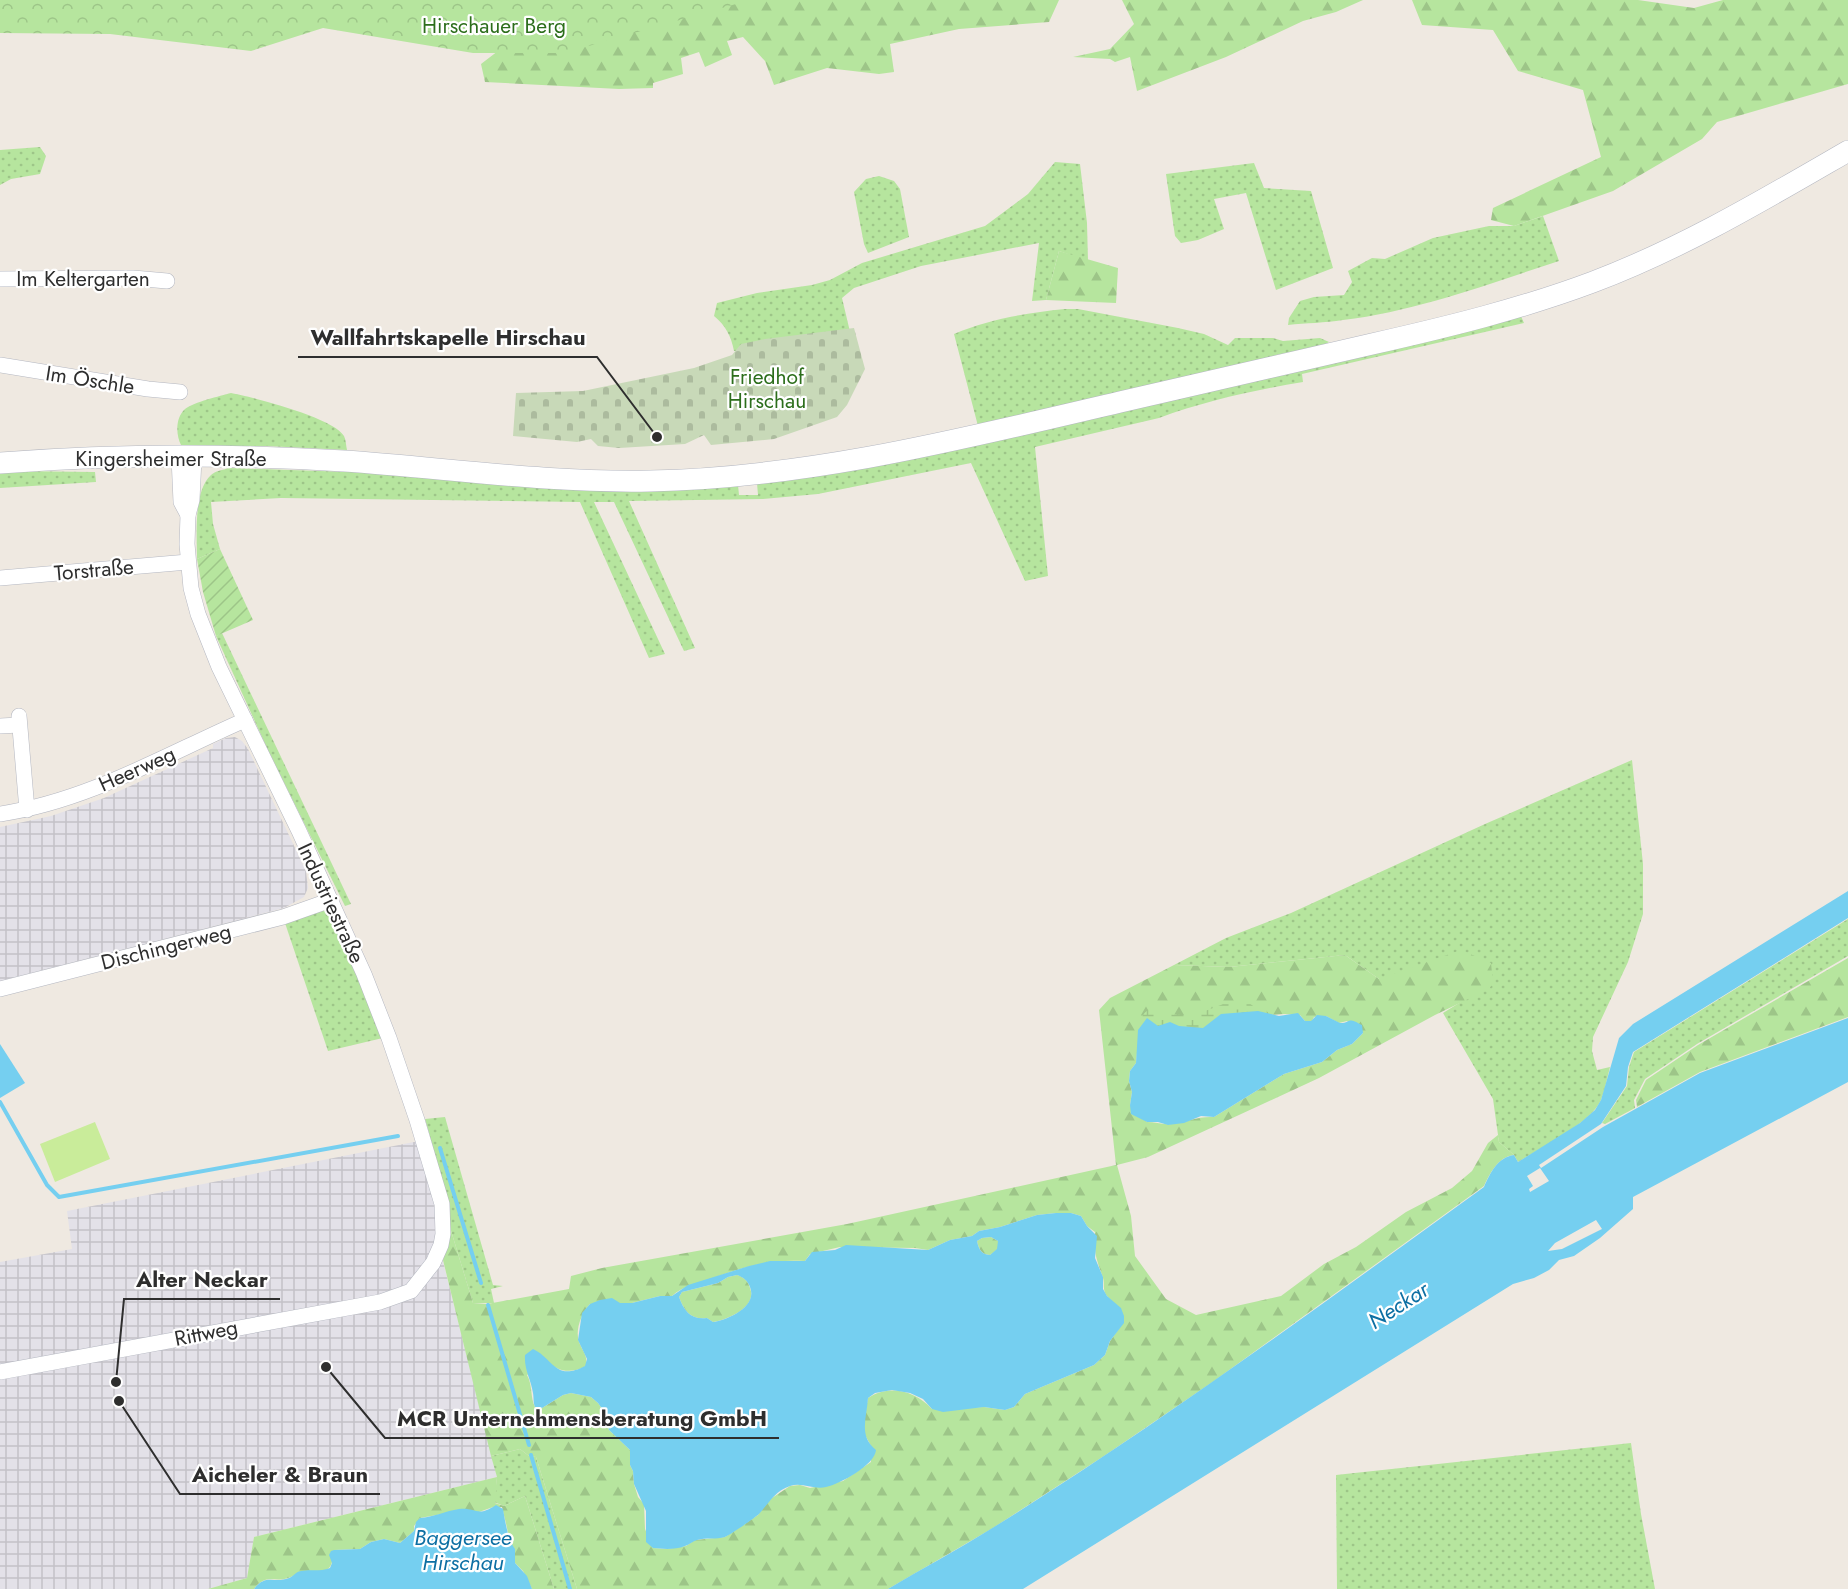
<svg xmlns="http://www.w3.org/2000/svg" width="1848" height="1589" font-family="Jost,sans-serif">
	<defs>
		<pattern id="industrial-grid" width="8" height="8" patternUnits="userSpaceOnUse" patternTransform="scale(1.5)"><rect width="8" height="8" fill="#e3e1e8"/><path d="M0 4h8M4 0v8" fill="none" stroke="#c3c1c7"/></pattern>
		<pattern id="grass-dots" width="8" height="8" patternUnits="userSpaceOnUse" patternTransform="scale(1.5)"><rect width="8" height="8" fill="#b6e59e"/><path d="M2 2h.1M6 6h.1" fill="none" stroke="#9dc588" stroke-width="1.8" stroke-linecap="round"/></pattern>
		<pattern id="forest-firs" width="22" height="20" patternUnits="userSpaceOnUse" patternTransform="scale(1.5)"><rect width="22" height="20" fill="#b6e59e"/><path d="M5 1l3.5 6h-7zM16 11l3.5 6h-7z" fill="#9dc588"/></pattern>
		<pattern id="wetland-marsh" width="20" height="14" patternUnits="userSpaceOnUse" patternTransform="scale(1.5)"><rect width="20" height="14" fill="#b6e59e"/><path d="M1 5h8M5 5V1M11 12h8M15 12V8" fill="none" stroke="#9dc588"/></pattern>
		<pattern id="cemetery-stones" width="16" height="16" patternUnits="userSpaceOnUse" patternTransform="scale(1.5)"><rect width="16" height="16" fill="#c8d9b8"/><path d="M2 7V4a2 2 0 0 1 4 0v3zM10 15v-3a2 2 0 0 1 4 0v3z" fill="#acbb9e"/></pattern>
		<pattern id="park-crowns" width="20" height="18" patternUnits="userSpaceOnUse" patternTransform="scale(1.5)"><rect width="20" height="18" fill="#b6e59e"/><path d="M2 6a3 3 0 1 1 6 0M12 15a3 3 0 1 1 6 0" fill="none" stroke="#9dc588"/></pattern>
		<pattern id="garden-furrows" width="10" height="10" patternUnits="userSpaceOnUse" patternTransform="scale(1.5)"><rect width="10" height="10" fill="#b6e59e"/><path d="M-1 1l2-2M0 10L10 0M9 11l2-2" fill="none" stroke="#9dc588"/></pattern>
	</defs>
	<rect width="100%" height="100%" fill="#efe9e1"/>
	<g fill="url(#industrial-grid)">
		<polygon points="235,737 242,741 248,749 306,871 308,888 304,897 284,908 0,981 0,827 51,816 104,798 213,748 213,744 226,738"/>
		<polygon points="424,1140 440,1205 439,1245 497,1477 254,1537 247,1578 208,1589 0,1589 0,1262 72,1249 67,1211"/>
	</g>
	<g fill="url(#grass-dots)">
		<polygon points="40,147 46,156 40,174 11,179 0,185 0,150"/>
		<path d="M1055,162L1080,164L1087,223L1088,261L1059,251L1046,300L1032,301L1039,243L921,266L854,288L842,298L851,336L768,350L734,351C731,336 726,326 714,316L717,303L757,293L812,285L830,280L862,263L985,226L1028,194Z"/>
		<polygon points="1254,163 1264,188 1311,191 1333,268 1276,290 1246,193 1214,199 1224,229 1198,240 1181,243 1175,236 1166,174"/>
		<polygon points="879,176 894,181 900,189 909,237 868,253 864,244 854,192 866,179"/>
		<path d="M1543,216L1559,261C1488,284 1417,311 1343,320C1325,323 1306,323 1288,325L1289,318L1300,301L1314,297L1344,295L1352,282L1348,271L1372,258L1385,259L1433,238L1489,226H1514Z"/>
		<path d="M1065,309H1078L1178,328L1204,334L1228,345L1235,338H1273L1283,341L1320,338L1329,342L1320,347L1276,355V357L978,426L954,334C990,319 1026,313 1065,309Z"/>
		<path d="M1520,314L1524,323L1302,374L1303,382C1255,390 1205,401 1159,418L1035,447L1048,576L1025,581L971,463L818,494L763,499L629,501L695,648L684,651L614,502H594L665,654L649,658L580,502L281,498L211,502L213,524L220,549L197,559C197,537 193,491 211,475C215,471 223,470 229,468L738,485L739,495H758L757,483Z"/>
		<path d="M231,393C253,397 334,418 344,436C346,440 346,446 347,450L266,446L217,448L181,445C176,435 175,418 185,409C194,402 220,396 231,393Z"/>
		<polygon points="11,471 95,472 96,482 0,488 0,472"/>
		<polygon points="222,633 351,904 345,906 267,748 216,636"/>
		<path d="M1632,760L1643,864V914L1628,962L1593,1037L1592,1051L1597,1070L1610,1067C1607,1078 1605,1090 1601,1100C1592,1122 1539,1149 1518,1162L1514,1155L1499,1142L1493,1099L1443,1013L1464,1000L1379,979L1345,955L1229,967L1174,965L1226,938L1291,913L1485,824Z"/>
		<polygon points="334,907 387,1037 328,1051 284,920"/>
		<polygon points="1848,919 1848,956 1697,1044 1645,1079 1634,1100 1635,1108 1605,1124 1602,1123 1627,1086 1629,1067 1634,1052"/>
		<polygon points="445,1117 493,1285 503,1286 491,1289 494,1303 473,1303 449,1224 449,1204 425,1119"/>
		<polygon points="1631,1443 1641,1514 1655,1589 1337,1589 1336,1475"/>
		<polygon points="520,1449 529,1456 536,1457 577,1589 554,1589 525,1496 504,1506 494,1502 497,1477 491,1456"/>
	</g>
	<g fill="url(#forest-firs)" fill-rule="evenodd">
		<polygon points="477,0 1059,0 1049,22 959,29 890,44 894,72 879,74 827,68 774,85 765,61 743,37 727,41 732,55 705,67 699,52 681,58 683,74 653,83 653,88 619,89 485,82 481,64 511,41"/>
		<polygon points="1122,0 1363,0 1336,12 1303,21 1226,57 1137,91 1130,57 1115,62 1110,59 1073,57 1110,49 1134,24"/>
		<polygon points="1412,0 1638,0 1694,8 1723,0 1848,0 1848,84 1717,122 1702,139 1613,191 1514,226 1491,220 1493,208 1601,157 1583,90 1518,71 1493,30 1422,25"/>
		<polygon points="1059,251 1118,268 1116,303 1046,300"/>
		<path d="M1461,950L1491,963L1493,983L1489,989L1435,1015L1319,1078L1148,1157L1117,1165L1131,1216L1135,1256L1166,1299L1196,1315L1281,1296L1324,1264L1356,1247L1406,1212L1452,1188L1472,1171L1488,1143L1498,1135L1499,1142L1514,1155C1498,1157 1490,1173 1484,1186L1214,1381L1104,1456L993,1528L888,1589H577L536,1457L529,1456L520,1449L491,1456L443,1260L448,1241L449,1224L473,1303L487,1304L569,1289L571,1276L602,1268L847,1224L1116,1165L1099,1010L1110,998L1174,965L1229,967L1345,955L1379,979ZM1284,1014L1300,1015L1305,1021H1312L1314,1017L1326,1016L1339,1023L1347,1021L1363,1033L1352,1044L1337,1050L1322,1062L1284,1074L1214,1117C1199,1116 1186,1122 1171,1124C1163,1125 1155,1122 1147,1122L1130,1105L1132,1092L1129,1081L1130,1071L1136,1063L1137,1053L1270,1015ZM1056,1213H1071L1081,1216L1087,1226L1095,1232C1094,1255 1096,1257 1103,1278C1105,1284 1102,1290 1107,1296C1118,1309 1120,1302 1123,1323L1110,1341L1105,1355L1094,1365L1025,1394L1014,1407L1005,1410L984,1407L932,1409C915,1391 890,1384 868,1398L864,1420V1433L871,1446V1462L843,1481L810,1488L800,1485L790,1486L769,1500L758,1515L725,1537L695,1540L686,1546L667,1549L653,1548L645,1529L644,1504L638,1497L634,1484L633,1471L630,1465V1450L609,1430L603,1410L598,1403L591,1397L571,1393L563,1395L542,1408L535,1407C530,1397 533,1386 527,1375L547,1361C558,1372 571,1374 586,1366C588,1356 583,1352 579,1342C575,1330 581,1314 590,1304L632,1303L660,1296H672C683,1286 696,1284 710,1279C745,1267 767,1259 805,1261L810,1254L840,1247L915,1248L928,1250L950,1240L972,1236L979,1231L1000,1227L1037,1215Z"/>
		<polygon points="1848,958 1848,1017 1700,1072 1637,1107 1636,1100 1646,1080 1698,1045"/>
		<path d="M991,1237L998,1241V1249L990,1255C981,1254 979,1250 977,1241L982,1238Z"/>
		<path d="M737,1275C744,1277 748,1281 750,1288C758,1307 727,1320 713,1322L707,1318C691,1320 684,1311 679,1297L682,1292L718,1283L728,1277Z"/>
		<path d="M497,1477L495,1503L504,1506L525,1496L554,1589H532L523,1571L515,1563C515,1554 516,1549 509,1542C508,1529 505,1520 502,1507H493L479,1512L456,1510L448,1513L420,1518L414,1526V1531L400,1543L384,1539L371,1542L360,1549L334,1550C333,1555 333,1564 329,1568C323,1573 313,1571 306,1571C298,1571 295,1576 288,1578C274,1583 266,1573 254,1589H208L247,1578L254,1537Z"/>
	</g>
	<path fill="url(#wetland-marsh)" d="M1226,1003H1249L1256,1008L1265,1009L1270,1015L1258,1011L1221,1014L1203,1028L1179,1026L1174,1022L1158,1026L1147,1018L1142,1023C1141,1014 1146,1011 1153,1007L1159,1013L1192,1016Z"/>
	<polygon fill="url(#cemetery-stones)" points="854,328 865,369 847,405 837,417 774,439 711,445 704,435 685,444 619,448 598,446 591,439 577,442 513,436 516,393 583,391 694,368 732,355 741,344 765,339"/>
	<polygon fill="url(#park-crowns)" points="0,0 750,0 564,53 473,53 323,28 251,51 110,34 0,33"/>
	<polygon fill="url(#garden-furrows)" points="220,549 253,620 216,636 203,592 197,559"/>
	<polygon fill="#c9ec9a" points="95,1122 110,1159 55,1182 40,1144"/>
	<g fill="#75cff0" fill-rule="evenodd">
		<path d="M1848,891V918L1633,1052L1628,1067L1626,1086L1601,1124L1539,1165L1541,1168L1603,1127L1700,1073L1848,1018V1082L1633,1197V1209L1600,1238L1574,1256L1559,1260L1549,1270L1534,1278L1513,1284L1023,1589H888C923,1568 959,1549 994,1527C1163,1422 1323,1303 1484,1187C1490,1173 1498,1157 1514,1155L1518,1162L1580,1123L1595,1110L1601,1100L1619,1038L1633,1024ZM1540,1168L1549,1181L1530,1192L1529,1189L1533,1186L1527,1176ZM1596,1220L1602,1229L1562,1249L1548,1251L1555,1243Z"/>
		<path d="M1258,1011L1279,1016L1298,1013L1305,1021H1311L1317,1015L1326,1016L1340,1023C1352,1023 1346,1016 1362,1025L1363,1033L1352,1044L1337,1050L1322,1062L1284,1074L1214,1117L1201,1116L1184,1123L1168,1125L1158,1122H1147L1131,1114L1130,1105L1132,1092L1129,1081L1130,1071L1136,1063L1138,1030L1147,1018L1158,1026L1170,1022L1179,1026L1203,1028L1221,1014Z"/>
		<polygon points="0,1044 25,1083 0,1098"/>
		<path d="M1056,1213H1071L1081,1216L1087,1226L1097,1236L1095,1258L1103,1277V1289L1107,1296L1121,1308L1124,1316V1323L1110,1341L1105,1355L1094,1365L1025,1394L1014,1407L1005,1410L984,1407L943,1412L932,1409L923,1399L910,1393L892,1390L875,1393L868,1398C867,1417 858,1436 876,1450C875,1465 840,1484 826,1487C814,1490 802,1482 790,1486C775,1491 769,1503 759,1514C756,1517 730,1535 725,1537C716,1540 706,1537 697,1540C693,1541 689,1545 685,1546C675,1550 663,1549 653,1548L646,1542V1511L634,1484L633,1471L630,1465V1450L609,1430L603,1410L598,1403L591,1397L571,1393L563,1395L542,1408L535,1407C533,1402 534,1399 533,1393C531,1379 524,1370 525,1355L533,1349C553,1358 555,1382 585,1366L587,1359L578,1340L582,1313L590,1304L600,1300L612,1298L620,1303H632L660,1296H672L688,1285L749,1266L770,1261H805L812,1252L835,1250L846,1245L928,1250L950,1240L972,1236L979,1231L1000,1227L1037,1215ZM991,1237L998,1241L997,1249L990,1255C981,1254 979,1250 977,1241L982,1238ZM737,1275C743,1277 748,1281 750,1287C758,1307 727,1320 713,1322L707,1318C691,1320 684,1311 679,1297L682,1292L718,1283L728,1277Z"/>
		<path d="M496,1505L503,1509C505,1521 508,1540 515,1549V1563L527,1576L532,1589H254C266,1573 274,1584 289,1578C294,1576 295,1572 301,1571C311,1569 319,1572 330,1568L332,1563L329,1555L331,1551L334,1550L360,1549L371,1542L384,1539L400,1543L414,1531L416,1522L420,1518C433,1517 446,1511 459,1509C476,1507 477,1518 496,1505Z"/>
	</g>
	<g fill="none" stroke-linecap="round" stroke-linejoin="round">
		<g stroke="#75cff0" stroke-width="4">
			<polyline points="0,1102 47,1185 59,1197 398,1136"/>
			<polyline points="440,1148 481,1283"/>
			<polyline points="488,1305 529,1445"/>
			<polyline points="531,1455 570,1589"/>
		</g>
		<g stroke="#b4b7c1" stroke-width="16">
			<g id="minor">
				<polyline points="0,279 133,278 167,281"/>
				<polyline points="0,365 148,389 180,392"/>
				<polyline points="179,457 181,502 188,515"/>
				<polyline points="0,578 188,562"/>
				<polyline points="19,716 27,810"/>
				<polyline points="0,726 19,725"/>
				<path d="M0,814C88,801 165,755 245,720"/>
				<polyline points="0,989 283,917 331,900"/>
				<polyline points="0,1372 380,1302 411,1291 433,1263 441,1245 443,1234 442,1204 417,1120 389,1038 364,974 299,831 219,667 198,614 191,588 187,544 188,515 192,500 194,458"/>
			</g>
		</g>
		<g stroke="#b4b7c1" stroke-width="22">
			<path id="secondary" d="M0,463C114,454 230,454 344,461C446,468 547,483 650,481C809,478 966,438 1120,402C1204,383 1288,364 1372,344C1447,327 1521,309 1593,282C1683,248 1765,199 1848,151"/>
		</g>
		<use href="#minor" stroke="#fff" stroke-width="15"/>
		<use href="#secondary" stroke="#fff" stroke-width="21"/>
	</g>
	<g text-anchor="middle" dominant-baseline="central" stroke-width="4.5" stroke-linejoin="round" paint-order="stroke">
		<g font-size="21" fill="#2c6e1b" stroke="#fff">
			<text x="494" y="26">Hirschauer Berg</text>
			<text x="767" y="377">Friedhof<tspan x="767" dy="24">Hirschau</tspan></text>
		</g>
		<g font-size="21" fill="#2e2e2e" stroke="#fff">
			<text x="83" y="279">Im Keltergarten</text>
			<text transform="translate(90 380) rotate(9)">Im Öschle</text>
			<text x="171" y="459">Kingersheimer Straße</text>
			<text transform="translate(94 570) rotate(-5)">Torstraße</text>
			<text transform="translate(137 769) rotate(-24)">Heerweg</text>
			<text transform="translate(331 903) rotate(65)">Industriestraße</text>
			<text transform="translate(166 947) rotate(-14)">Dischingerweg</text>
			<text transform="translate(206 1333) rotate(-11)">Rittweg</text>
		</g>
		<g font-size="22" font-style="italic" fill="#0d6fa3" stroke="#fff">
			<text transform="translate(1398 1305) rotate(-33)">Neckar</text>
			<text x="463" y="1537">Baggersee<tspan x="463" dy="25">Hirschau</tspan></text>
		</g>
	</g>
	<path fill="none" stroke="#2e2e2e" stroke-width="2" d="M657 437L597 357H298M116 1382L124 1299H280M326 1367L385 1438H779M119 1401L180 1494H380"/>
	<g fill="#2e2e2e" stroke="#fff" stroke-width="2">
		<circle cx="657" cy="437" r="6"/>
		<circle cx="116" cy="1382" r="6"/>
		<circle cx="326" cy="1367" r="6"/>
		<circle cx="119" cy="1401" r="6"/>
	</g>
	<g font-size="22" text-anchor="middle" font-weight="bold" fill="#2e2e2e" stroke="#fff" stroke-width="4.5" stroke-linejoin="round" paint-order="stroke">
		<text x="448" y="345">Wallfahrtskapelle Hirschau</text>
		<text x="202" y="1287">Alter Neckar</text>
		<text x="582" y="1426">MCR Unternehmensberatung GmbH</text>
		<text x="280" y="1482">Aicheler &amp; Braun</text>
	</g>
</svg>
